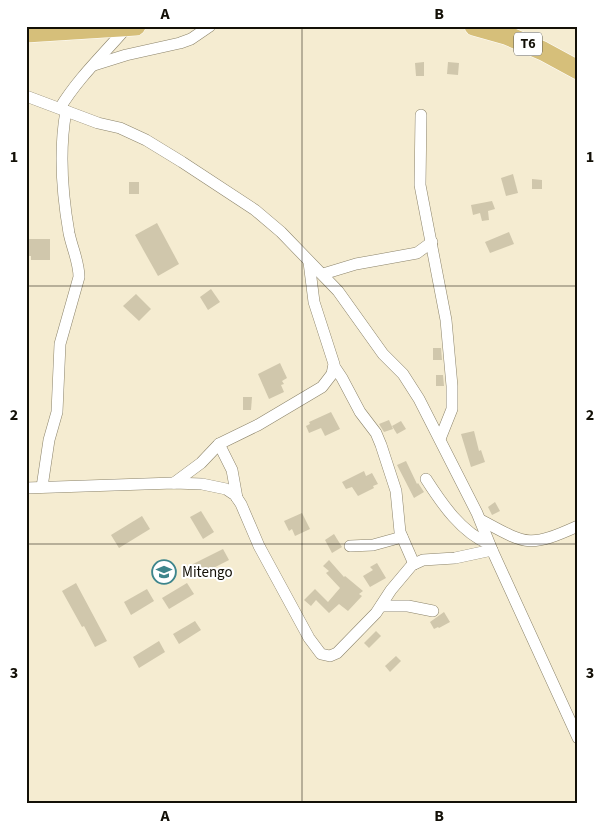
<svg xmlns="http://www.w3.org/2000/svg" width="604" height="829" font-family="'Source Sans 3',sans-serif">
	<rect width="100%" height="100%" fill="#f5ecd1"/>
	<g fill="#d0c7ac">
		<polygon points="424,62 424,76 416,76 415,63"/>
		<polygon points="448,62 459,63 458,75 447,74"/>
		<polygon points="513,174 518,193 506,196 501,178"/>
		<polygon points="532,179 542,180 542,189 532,189"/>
		<rect x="129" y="182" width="10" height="12"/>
		<polygon points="492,201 495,209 488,211 489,220 482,221 480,213 473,215 471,205"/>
		<polygon points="157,223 179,264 158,276 135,235"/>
		<polygon points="509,232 514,244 490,253 485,242"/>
		<polygon points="26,239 50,239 50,260 31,260 31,256 26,256"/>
		<polygon points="211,289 220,302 208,310 200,297"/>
		<polygon points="136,294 151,309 139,321 123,306"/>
		<polygon points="433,348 441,348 442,360 433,360"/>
		<polygon points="280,363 287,378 282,381 284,384 281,385 284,392 269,399 258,374"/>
		<polygon points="436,375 443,375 444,386 436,386"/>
		<polygon points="243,397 252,397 251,410 243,410"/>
		<polygon points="331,412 340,429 325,436 321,428 309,433 306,426 310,424 309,422"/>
		<polygon points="389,420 393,429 384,432 379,424"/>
		<polygon points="401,421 406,429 397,434 392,426"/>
		<polygon points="474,431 479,451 481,450 485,462 471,467 461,434"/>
		<polygon points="406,461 417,484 418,483 424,492 414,498 397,465"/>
		<polygon points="364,471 366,476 372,473 378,484 373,486 374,488 358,496 352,487 346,489 342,482"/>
		<polygon points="495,502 500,511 492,515 488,507"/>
		<polygon points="201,511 214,532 203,539 190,517"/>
		<polygon points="302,513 310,529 295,536 292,529 289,531 284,521"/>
		<polygon points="142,516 150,529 119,548 111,535"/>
		<polygon points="334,534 342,547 332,553 325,540"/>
		<polygon points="223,549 229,560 192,579 187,567"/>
		<polygon points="329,560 344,577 345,576 363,591 359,594 362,596 348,611 339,604 329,613 316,600 311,606 304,600 315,589 328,602 340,588 326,573 329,571 323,566"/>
		<polygon points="377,563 386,578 370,587 363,576 373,570 370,567"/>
		<polygon points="76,583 107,641 95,647 84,626 82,627 62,591"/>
		<polygon points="187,583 194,594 169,609 162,598"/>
		<polygon points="147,589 154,601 131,615 124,602"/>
		<polygon points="444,612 450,622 439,628 438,627 434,629 430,622"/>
		<polygon points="195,621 201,630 179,644 173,634"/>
		<polygon points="376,631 381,636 369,648 364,643"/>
		<polygon points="159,641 165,652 139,668 133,657"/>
		<polygon points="396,656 401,661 390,672 385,666"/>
	</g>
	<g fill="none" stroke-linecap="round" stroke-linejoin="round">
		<g stroke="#8b836a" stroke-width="12">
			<g id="minor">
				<polyline points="94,65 126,55 180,43 191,39 210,26"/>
				<polyline points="26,96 98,123 120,128 146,140 182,162 255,210 281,232 338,291 383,354 403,374 419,399 477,513 492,550 578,738"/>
				<path d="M60,108C78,78 104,54 127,27"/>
				<polyline points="421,115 420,185 446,320 452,386 452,409 440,439"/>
				<polyline points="323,274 356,264 417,253 432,242"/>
				<polyline points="334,366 342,378 360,412 376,433 381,445 396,491 400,532 414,564"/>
				<polyline points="219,444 232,470 237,498"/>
				<path d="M426,479C442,504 461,532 489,544"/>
				<polyline points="174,483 201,463 219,444 258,425 322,387 332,374 334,364 314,302 309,262"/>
				<path d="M42,487L49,440L57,412L60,344L79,277C79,262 72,248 69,233C62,193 59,150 66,111"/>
				<polyline points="26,488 174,483 202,484 226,489 235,495 241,504 259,546 309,638 321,654 330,656 337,653 376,613 391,590 412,565 423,560 455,558 492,550"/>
				<path d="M481,520C527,545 529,548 578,526"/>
				<polyline points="350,546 373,545 402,537"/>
				<polyline points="381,606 408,606 433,611"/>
			</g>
		</g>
		<g stroke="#fff" stroke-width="20">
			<g id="trunk">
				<polyline points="474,26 506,35 543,51 578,70"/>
				<polyline points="26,33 136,26"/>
			</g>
		</g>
		<use href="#minor" stroke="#fff" stroke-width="11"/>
		<use href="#trunk" stroke="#d6bf7a" stroke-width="19"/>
	</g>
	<path fill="none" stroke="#131007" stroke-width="1" stroke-opacity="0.55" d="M302,26V803M26,286H578M26,544H578"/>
	<defs>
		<g id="school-ring" transform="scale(1.25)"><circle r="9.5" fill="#fff" stroke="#3d858c" stroke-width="1.5"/><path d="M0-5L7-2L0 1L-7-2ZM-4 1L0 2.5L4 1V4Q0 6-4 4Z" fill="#3d858c"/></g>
	</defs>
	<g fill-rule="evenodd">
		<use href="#school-ring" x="164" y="572"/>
	</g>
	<g text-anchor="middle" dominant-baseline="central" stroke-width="4" stroke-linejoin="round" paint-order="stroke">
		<rect fill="#fff" stroke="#5a5851" stroke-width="1" x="514" y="32.5" width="28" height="23" rx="4"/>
		<g font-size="14" font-weight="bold" fill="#131007">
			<text x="528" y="44">T6</text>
		</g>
		<g font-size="15" fill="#131007" stroke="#fff" text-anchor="start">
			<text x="182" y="572">Mitengo</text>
		</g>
	</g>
	<rect width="604" height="829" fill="none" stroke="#ffffff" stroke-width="55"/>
	<rect x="28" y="28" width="548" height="774" fill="none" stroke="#131007" stroke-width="2"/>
	<g font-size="16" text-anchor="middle" font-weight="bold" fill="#131007">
		<text x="165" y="19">A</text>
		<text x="439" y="19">B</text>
		<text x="14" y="162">1</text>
		<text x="590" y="162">1</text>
		<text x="14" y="420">2</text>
		<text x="590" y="420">2</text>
		<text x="14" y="678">3</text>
		<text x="590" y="678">3</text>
		<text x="165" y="821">A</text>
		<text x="439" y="821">B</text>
	</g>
</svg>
